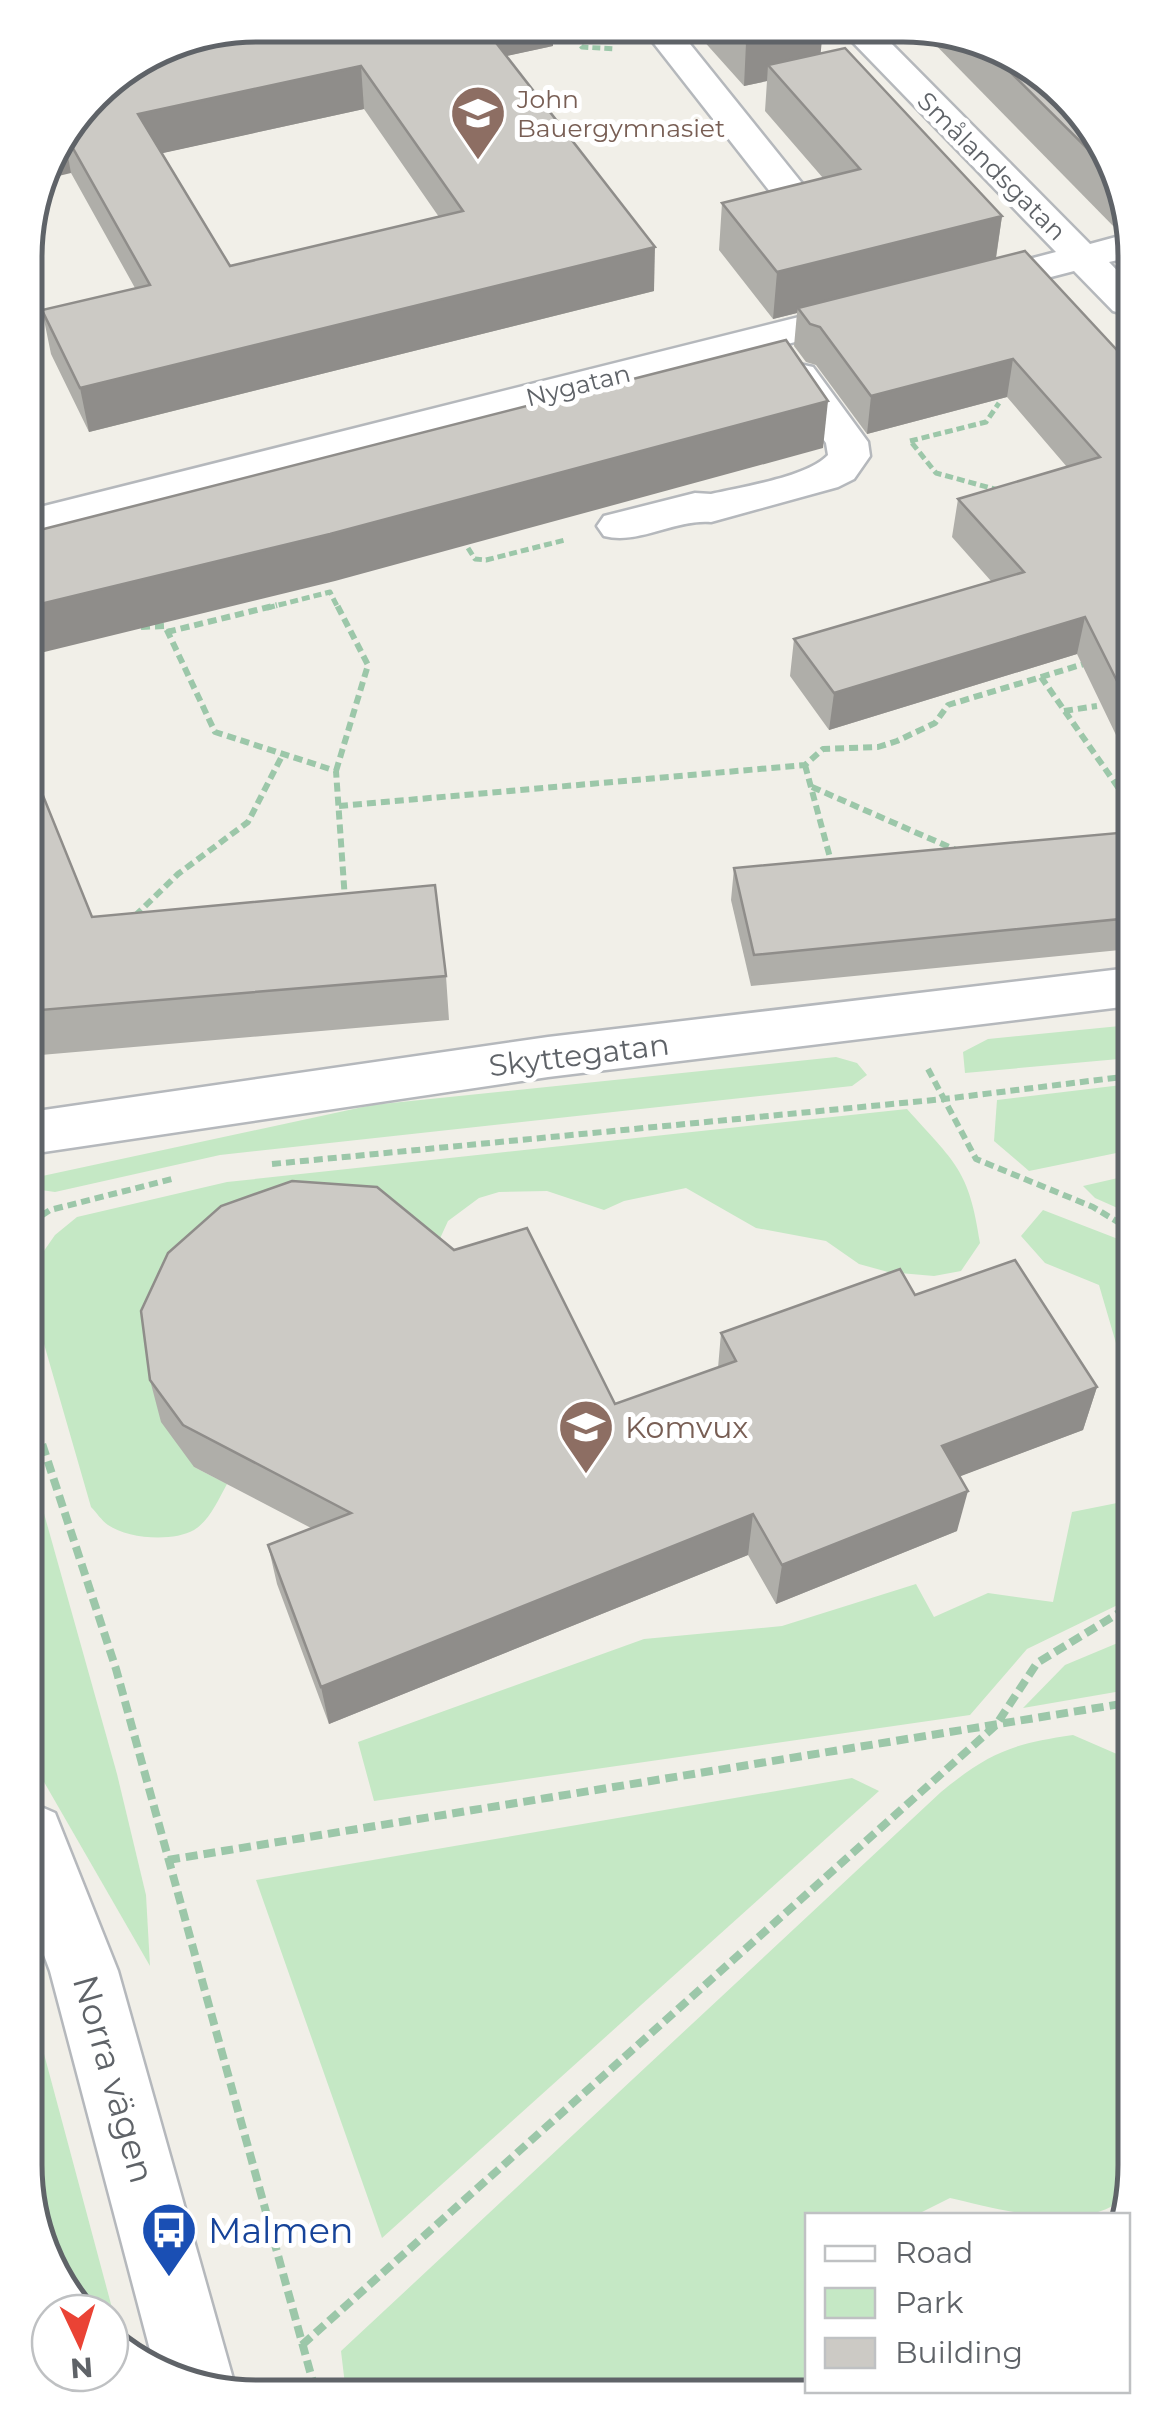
<svg xmlns="http://www.w3.org/2000/svg" width="1160" height="2423" font-family="Montserrat,sans-serif">
	<rect width="100%" height="100%" fill="#f1efe8"/>
	<g fill="#c5e8c5">
		<polygon points="1130,1025 1130,1058 965,1073 963,1052 988,1039"/>
		<polygon points="836,1057 857,1063 867,1075 852,1086 220,1155 55,1192 41,1190 33,1178 372,1105"/>
		<polygon points="1130,1084 1131,1150 1029,1171 994,1141 997,1100"/>
		<path d="M907,1109C955,1163 969,1169 980,1243L961,1271L934,1276L888,1272L859,1264L826,1241L756,1228L686,1188L624,1201L604,1210L547,1191L499,1192L479,1198L448,1221L426,1269L194,1467L227,1484C218,1500 210,1520 194,1530C173,1542 128,1539 108,1525C102,1521 96,1512 91,1507L42,1337L35,1275L39,1258L55,1235L77,1217L227,1182Z"/>
		<polygon points="1131,1175 1131,1214 1095,1198 1083,1186"/>
		<polygon points="1043,1210 1131,1244 1131,1355 1118,1350 1099,1285 1045,1263 1021,1236"/>
		<polygon points="31,1467 117,1774 146,1895 150,1966 40,1775 32,1753"/>
		<polygon points="1132,1500 1132,1598 1027,1649 970,1715 374,1801 358,1742 644,1639 782,1626 916,1584 934,1617 988,1593 1053,1602 1072,1512"/>
		<polygon points="1132,1637 1133,1689 1023,1708 1065,1665"/>
		<path d="M1073,1735L1133,1761L1134,2181C1109,2242 998,2209 950,2198L916,2215L808,2216L807,2380L793,2391L346,2393L341,2351L941,1792C990,1752 1012,1744 1073,1735Z"/>
		<polygon points="852,1778 879,1791 382,2238 256,1880"/>
		<polygon points="32,2009 123,2349 110,2343 110,2313 87,2313 57,2264 33,2173"/>
	</g>
	<g fill="none" stroke-linecap="round" stroke-linejoin="round">
		<g stroke="#b5b8bc" stroke-width="5">
			<g id="minor">
				<polygon points="840,29 877,29 1090,244 1127,234 1127,258 1109,262 1127,281 1127,315 1113,311 1074,271 970,298 956,294 950,286 956,278 1056,252"/>
				<polygon points="670,30 682,34 801,182 807,190 801,198 788,201 775,198 652,41 658,34"/>
				<polygon points="867,300 881,304 887,312 881,320 28,538 28,510"/>
				<path d="M799,364L813,367L868,442L870,456L854,479L838,487L711,522C675,519 639,545 604,536L597,526L604,516L695,493L711,494C741,487 808,477 828,455L826,443L779,376L785,367Z"/>
				<polygon points="1130,968 1130,1006 548,1077 30,1154 30,1112 548,1037"/>
				<polygon points="32,1803 55,1813 118,1971 235,2386 231,2394 213,2394 154,2365 50,1971 32,1923"/>
			</g>
		</g>
		<g stroke="#9cc7a9" stroke-width="5" stroke-dasharray="8 4" stroke-linecap="butt">
			<polyline points="582,27 574,36 582,47 615,49"/>
			<polyline points="910,441 986,422 999,403"/>
			<polyline points="912,443 936,473 998,490"/>
			<polyline points="468,548 475,559 486,560 565,540"/>
			<polyline points="267,608 330,592 338,608"/>
		</g>
		<g stroke="#9cc7a9" stroke-width="6" stroke-dasharray="9 5" stroke-linecap="butt">
			<polyline points="141,627 165,626 215,732 336,771 345,900"/>
			<polyline points="167,632 277,605"/>
			<polyline points="1041,677 1087,663"/>
			<polyline points="1064,711 1097,706"/>
			<polyline points="805,765 832,865"/>
			<polyline points="336,771 368,665 337,605"/>
			<polyline points="812,787 956,850"/>
			<polyline points="339,806 805,765 823,749 878,747 897,741 935,723 948,705 1041,677 1129,803"/>
			<polyline points="135,916 178,874 248,822 283,754"/>
			<polyline points="928,1069 976,1159 1093,1207 1131,1230"/>
			<polyline points="272,1164 944,1099 1130,1076"/>
			<polyline points="30,1223 50,1210 176,1178"/>
		</g>
		<g stroke="#9cc7a9" stroke-width="8" stroke-dasharray="12 6" stroke-linecap="butt">
			<polyline points="31,1410 116,1669 316,2393"/>
			<polyline points="168,1860 1133,1702"/>
			<polyline points="302,2345 996,1725 1037,1663 1132,1605"/>
		</g>
		<use href="#minor" fill="#fff" fill-rule="evenodd"/>
	</g>
	<g fill="#afaea9" fill-rule="evenodd">
		<polygon points="692,28 823,29 820,54 1002,216 996,259 1128,362 1129,762 1077,654 829,730 790,676 794,639 991,581 952,537 958,499 1067,467 1007,397 867,434 816,365 806,362 794,346 797,313 773,319 719,250 722,203 823,178 765,111 767,81 744,86"/>
		<polygon points="920,29 947,29 1056,83 1127,197 1127,231 1119,232"/>
		<path d="M553,46L506,56L654,291L89,432L51,354L42,310L135,288L71,173L49,154L104,83ZM364,109L439,217L230,266L162,153Z"/>
		<polygon points="29,761 92,917 446,976 449,1020 29,1056"/>
		<polygon points="1129,832 1130,949 751,986 731,900 734,868"/>
		<polygon points="915,1295 1097,1387 1083,1430 960,1476 957,1531 776,1604 748,1555 329,1724 277,1584 268,1545 311,1528 194,1467 161,1422 150,1380 615,1404 718,1368 721,1333"/>
	</g>
	<g fill="#8f8d8a">
		<polygon points="478,26 553,27 553,46 479,62"/>
		<polygon points="802,28 823,29 819,70 768,65 767,81 744,86 746,43"/>
		<polygon points="361,66 364,109 145,157 138,114"/>
		<polygon points="64,135 71,173 42,180 49,154"/>
		<polygon points="1126,196 1127,231 1119,232"/>
		<polygon points="1002,216 995,263 798,308 797,313 773,319 777,272"/>
		<polygon points="655,247 654,291 89,432 80,388"/>
		<polygon points="1013,359 1007,397 867,434 871,396"/>
		<polygon points="828,401 823,448 335,581 28,656 28,607"/>
		<polygon points="1085,617 1077,654 829,730 834,693"/>
		<polygon points="1097,1387 1083,1430 932,1487 942,1446"/>
		<polygon points="968,1491 957,1531 776,1604 782,1565"/>
		<polygon points="753,1514 748,1555 329,1724 321,1687"/>
	</g>
	<g fill="#cccac5" stroke="#8f8d8a" stroke-width="2.5" fill-rule="evenodd">
		<path d="M258,25L483,26L655,247L80,388L42,310L150,285L65,134L104,83L169,42ZM361,66L463,211L230,266L138,114Z"/>
		<polygon points="733,28 816,29 746,43"/>
		<polygon points="845,48 1002,216 777,272 722,203 860,169 768,65"/>
		<polygon points="988,50 1056,83 1112,173"/>
		<polygon points="1025,251 1128,362 1129,705 1085,617 834,693 794,639 1024,572 958,499 1100,457 1013,359 871,396 820,327 810,324 798,308"/>
		<polygon points="786,340 828,401 330,534 28,607 28,533"/>
		<polygon points="29,761 92,917 435,885 446,976 29,1011"/>
		<polygon points="1129,832 1130,918 754,955 734,868"/>
		<polygon points="292,1181 377,1187 454,1250 527,1228 615,1404 736,1361 721,1333 900,1269 915,1295 1015,1260 1097,1387 942,1446 968,1491 782,1565 753,1514 321,1687 268,1545 351,1513 183,1425 150,1380 141,1311 168,1253 221,1206"/>
	</g>
	<defs>
		<g id="school-pin" transform="scale(2.875)"><path d="M0 17L-7.5 6A9.5 9.5 0 1 1 7.5 6Z" fill="#8d6e63" stroke="#fff"/><path d="M0-5L7-2L0 1L-7-2ZM-4 1L0 2.5L4 1V4Q0 6-4 4Z" fill="#fff"/></g>
		<g id="bus-pin" transform="scale(2.875)"><path d="M0 17L-7.5 6A9.5 9.5 0 1 1 7.5 6Z" fill="#1a4fb4" stroke="#fff"/><path d="M-5-6H5V4H4V6H2V4H-2V6H-4V4H-5ZM-3.5-4V0h7V-4ZM-3.5 1.2v1.5H-2V1.2ZM2 1.2v1.5H3.5V1.2Z" fill="#fff"/></g>
	</defs>
	<g fill-rule="evenodd">
		<use href="#school-pin" x="478" y="113"/>
		<use href="#school-pin" x="586" y="1427"/>
		<use href="#bus-pin" x="169" y="2230"/>
	</g>
	<g text-anchor="middle" dominant-baseline="central" stroke-width="10" stroke-linejoin="round" paint-order="stroke">
		<g font-size="25" fill="#785e54" stroke="#fff" text-anchor="start">
			<text x="517" y="99">John<tspan x="517" dy="29">Bauergymnasiet</tspan></text>
		</g>
		<g font-size="25" fill="#5f6368" stroke="#fff">
			<text transform="translate(992 166) rotate(45)">Smålandsgatan</text>
			<text transform="translate(578 385) rotate(-14)">Nygatan</text>
		</g>
		<g font-size="30" fill="#5f6368" stroke="#fff">
			<text transform="translate(579 1055) rotate(-7)">Skyttegatan</text>
		</g>
		<g font-size="30" fill="#785e54" stroke="#fff" text-anchor="start">
			<text x="625" y="1427">Komvux</text>
		</g>
		<g font-size="35" fill="#5f6368" stroke="#fff">
			<text transform="translate(114 2079) rotate(74)">Norra vägen</text>
		</g>
		<g font-size="35" fill="#164399" stroke="#fff" text-anchor="start">
			<text x="208" y="2230">Malmen</text>
		</g>
	</g>
	<path d="M0 0H1160V2423H0ZM257 42H903A215 215 0 0 1 1118 257V2165A215 215 0 0 1 903 2380H257A215 215 0 0 1 42 2165V257A215 215 0 0 1 257 42Z" fill="#fff" fill-rule="evenodd"/>
	<path fill="none" stroke="#5f6368" stroke-width="5" d="M257 42H903A215 215 0 0 1 1118 257V2165A215 215 0 0 1 903 2380H257A215 215 0 0 1 42 2165V257A215 215 0 0 1 257 42Z"/>
	<rect x="805" y="2213" width="325" height="180" fill="#ffffff" stroke="#bfc1c3" stroke-width="2.5"/>
	<rect x="825" y="2246" width="50" height="15" fill="#ffffff" stroke="#bfc1c3" stroke-width="2.5"/>
	<text x="895" y="2263" font-size="30" fill="#5f6368">Road</text>
	<rect x="825" y="2288" width="50" height="30" fill="#c5e8c5" stroke="#bfc1c3" stroke-width="2.5"/>
	<text x="895" y="2313" font-size="30" fill="#5f6368">Park</text>
	<rect x="825" y="2338" width="50" height="30" fill="#cccac5" stroke="#bfc1c3" stroke-width="2.5"/>
	<text x="895" y="2363" font-size="30" fill="#5f6368">Building</text>
	<g transform="translate(80 2343) rotate(176)"><circle r="48" fill="#ffffff" stroke="#bfc1c3" stroke-width="2.5"/>
	<path d="M0-8L18 38L0 25L-18 38Z" fill="#ea4335"/>
	<text y="-15" font-size="28" font-weight="bold" text-anchor="middle" fill="#5f6368">N</text>
	</g>
</svg>
